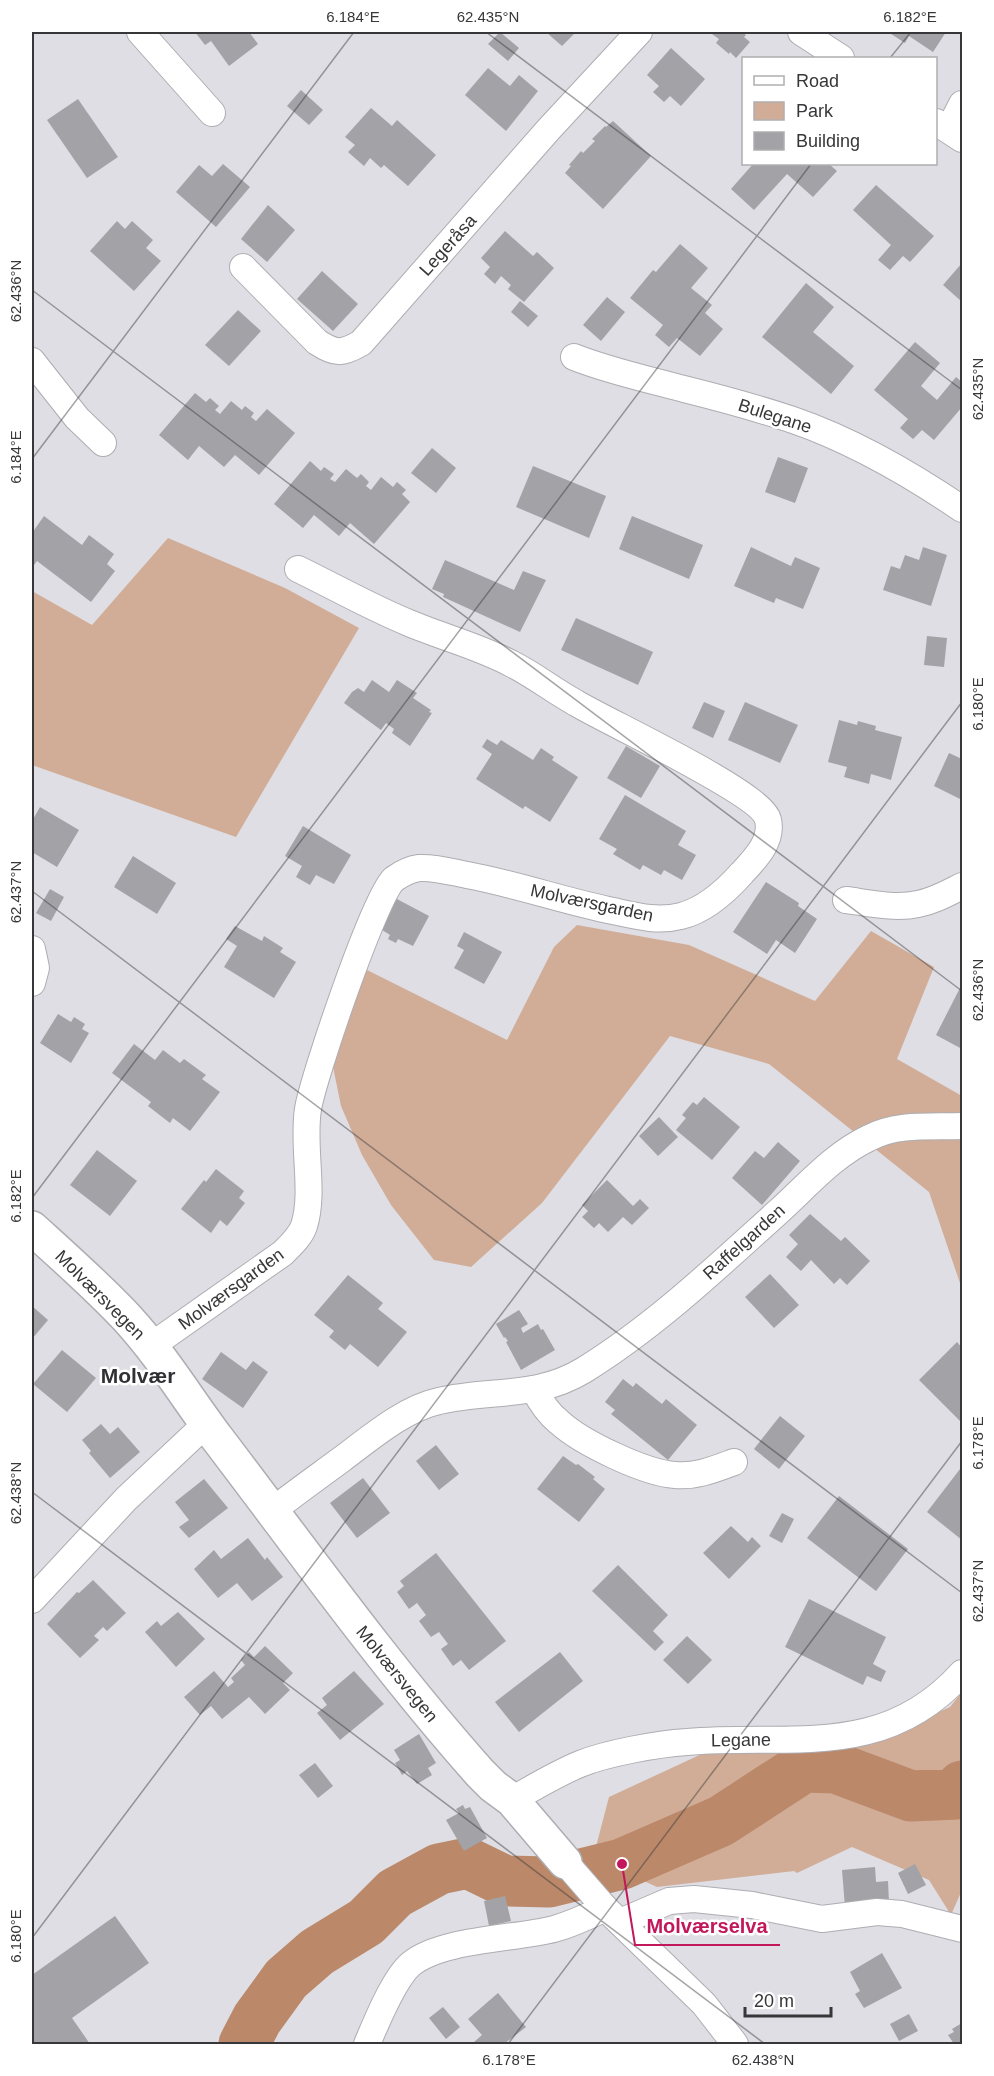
<svg xmlns="http://www.w3.org/2000/svg" width="994" height="2076" font-family="Arial,sans-serif">
	<rect width="100%" height="100%" fill="#dedee4"/>
	<g fill="#d1ad97">
		<polygon points="168,538 285,588 359,628 236,837 32,765 32,591 92,625"/>
		<polygon points="577,925 689,945 815,1001 871,931 934,967 897,1059 962,1096 962,1289 929,1192 769,1064 670,1036 542,1203 471,1267 434,1260 391,1205 362,1155 341,1106 331,1057 367,970 507,1040 554,947"/>
		<polygon points="962,1692 962,1890 951,1915 929,1880 852,1847 797,1873 794,1871 657,1887 593,1858 609,1797 719,1746 856,1748 950,1707"/>
	</g>
	<g fill="none" stroke-linecap="round" stroke-linejoin="round">
		<polyline stroke="#bb8869" stroke-width="51" points="244,2044 257,2019 286,1979 317,1952 366,1922 395,1893 439,1869 468,1863 505,1881 549,1882 622,1864 721,1821 804,1767 836,1768 911,1796 957,1794 962,1786"/>
	</g>
	<g fill="#a2a2a7">
		<polygon points="195,32 249,32 258,44 229,66 211,41 205,45"/>
		<polygon points="500,32 519,48 508,61 488,44"/>
		<polygon points="546,32 576,32 562,46"/>
		<polygon points="714,32 742,32 746,35 744,37 750,42 736,58 730,52 729,54 716,43 719,39 712,34"/>
		<polygon points="888,32 946,32 933,52 909,36 905,43"/>
		<polygon points="671,48 705,79 681,106 670,96 664,102 653,92 659,86 647,75"/>
		<polygon points="488,68 510,86 519,75 538,91 506,131 465,95"/>
		<polygon points="301,90 323,110 309,125 287,106"/>
		<polygon points="78,99 118,157 87,178 47,120"/>
		<polygon points="371,108 392,126 397,120 436,155 408,186 384,165 381,168 370,158 364,166 348,152 355,145 345,137"/>
		<polygon points="613,121 651,156 603,209 565,173 571,166 569,165 581,151 583,153 595,141 592,139 605,126 606,127"/>
		<polygon points="223,164 250,187 216,227 176,192 199,165 212,176"/>
		<polygon points="753,164 829,164 837,171 813,197 787,174 754,210 731,189"/>
		<polygon points="876,185 934,236 910,262 903,256 890,270 878,260 891,245 853,210"/>
		<polygon points="268,205 295,230 267,262 241,239"/>
		<polygon points="117,221 125,229 132,221 153,240 146,248 161,261 134,291 90,251"/>
		<polygon points="505,231 533,256 537,252 554,268 524,302 508,289 511,285 501,276 495,284 484,274 490,267 481,258"/>
		<polygon points="680,244 708,268 691,288 712,305 705,313 723,329 700,356 677,338 669,347 655,335 663,325 630,298 653,270 656,272"/>
		<polygon points="962,263 962,300 961,301 943,285"/>
		<polygon points="322,271 358,304 333,331 297,299"/>
		<polygon points="806,283 834,307 813,332 854,366 831,394 762,337"/>
		<polygon points="607,297 625,312 601,341 583,325"/>
		<polygon points="520,301 538,316 528,327 511,312"/>
		<polygon points="238,310 261,331 229,366 205,345"/>
		<polygon points="915,342 940,363 921,386 937,400 956,377 962,382 962,407 934,440 922,430 913,439 900,428 908,419 874,390"/>
		<polygon points="195,393 206,402 210,398 219,406 215,410 220,414 231,401 242,410 245,406 254,413 251,417 256,421 267,409 295,433 259,475 235,455 224,467 199,446 188,460 159,435"/>
		<polygon points="432,448 456,468 436,493 411,473"/>
		<polygon points="778,457 808,468 795,503 765,492"/>
		<polygon points="310,461 321,471 324,467 334,474 330,479 335,482 346,469 357,478 361,474 369,482 366,486 371,490 381,477 393,487 397,482 406,490 402,494 410,502 374,544 350,523 339,536 314,515 303,528 274,504"/>
		<polygon points="533,466 606,496 589,538 516,507"/>
		<polygon points="44,516 82,545 89,535 114,554 107,564 115,571 91,602 37,561 34,565 32,563 32,533"/>
		<polygon points="632,516 703,545 689,579 619,549"/>
		<polygon points="751,547 791,566 795,557 820,568 803,609 776,598 774,603 734,586"/>
		<polygon points="923,547 947,555 931,606 883,590 891,566 900,569 905,555 919,560"/>
		<polygon points="445,560 514,590 523,571 546,580 520,632 443,597 444,594 432,589"/>
		<polygon points="576,618 653,652 638,685 561,650"/>
		<polygon points="927,636 947,638 944,667 924,665"/>
		<polygon points="372,680 389,692 397,680 417,693 413,698 431,710 429,712 432,713 410,746 392,733 394,729 386,723 381,730 344,703 352,692 358,688 364,692"/>
		<polygon points="704,702 725,711 713,738 692,728"/>
		<polygon points="745,702 798,725 780,763 728,740"/>
		<polygon points="839,720 857,725 858,721 876,726 875,730 902,737 891,780 871,774 869,784 844,777 847,767 828,762"/>
		<polygon points="487,739 497,745 501,740 533,760 541,748 554,757 552,760 578,777 550,822 525,806 523,809 476,779 492,754 482,747"/>
		<polygon points="626,746 660,766 641,798 607,778"/>
		<polygon points="949,753 962,759 962,800 934,786"/>
		<polygon points="625,795 686,831 678,845 696,855 682,880 664,870 661,875 643,865 640,870 613,854 617,849 599,839"/>
		<polygon points="40,807 79,830 57,867 32,852 32,821"/>
		<polygon points="303,826 351,855 334,884 316,875 310,885 296,877 302,866 285,856"/>
		<polygon points="133,856 176,883 157,914 114,887"/>
		<polygon points="766,882 799,903 798,906 817,919 795,953 776,940 767,954 733,932"/>
		<polygon points="50,889 64,897 51,921 36,913"/>
		<polygon points="395,898 429,916 413,946 398,939 396,943 388,939 390,935 379,928"/>
		<polygon points="235,926 262,941 264,936 283,948 280,952 296,962 274,998 224,967 237,946 226,939"/>
		<polygon points="464,932 502,952 484,984 454,968 464,950 457,946"/>
		<polygon points="962,984 962,1049 936,1035"/>
		<polygon points="58,1014 71,1022 74,1017 85,1024 82,1029 89,1033 71,1063 40,1043"/>
		<polygon points="134,1044 155,1060 163,1050 180,1063 184,1059 206,1075 202,1079 220,1092 190,1131 173,1118 170,1123 148,1106 151,1102 112,1073"/>
		<polygon points="704,1097 740,1127 712,1160 676,1130 686,1118 682,1115 693,1102 697,1105"/>
		<polygon points="659,1117 678,1137 658,1156 639,1136"/>
		<polygon points="778,1142 800,1161 762,1205 732,1178 755,1151 764,1158"/>
		<polygon points="97,1150 137,1181 110,1216 70,1185"/>
		<polygon points="216,1169 244,1191 239,1198 245,1203 227,1226 220,1220 211,1233 181,1209 204,1180 206,1182"/>
		<polygon points="607,1180 633,1206 640,1199 649,1208 632,1225 623,1217 608,1232 599,1223 594,1228 582,1217 588,1211 582,1205"/>
		<polygon points="810,1214 841,1241 845,1237 870,1261 847,1285 840,1278 834,1284 811,1260 801,1271 786,1257 798,1244 789,1235"/>
		<polygon points="770,1274 799,1305 774,1328 745,1297"/>
		<polygon points="348,1275 383,1303 378,1309 407,1332 378,1367 350,1344 345,1350 329,1337 334,1331 314,1315"/>
		<polygon points="32,1306 48,1320 32,1339"/>
		<polygon points="519,1310 528,1324 521,1328 523,1333 538,1324 541,1330 543,1329 555,1350 521,1370 506,1342 508,1341 505,1337 504,1338 496,1324"/>
		<polygon points="957,1342 962,1348 962,1423 919,1380"/>
		<polygon points="62,1350 96,1378 67,1412 33,1384"/>
		<polygon points="221,1352 246,1370 253,1361 268,1372 243,1408 202,1379"/>
		<polygon points="623,1379 633,1387 636,1383 662,1404 666,1399 697,1425 668,1460 611,1414 615,1410 605,1402"/>
		<polygon points="780,1416 805,1436 779,1469 754,1449"/>
		<polygon points="101,1424 110,1434 118,1427 140,1452 110,1478 89,1453 91,1451 82,1440"/>
		<polygon points="436,1445 459,1474 439,1490 416,1461"/>
		<polygon points="563,1456 576,1465 578,1464 595,1477 593,1479 605,1489 579,1522 537,1489"/>
		<polygon points="960,1469 962,1472 962,1540 927,1512"/>
		<polygon points="363,1478 390,1513 357,1538 330,1503"/>
		<polygon points="204,1479 228,1508 189,1538 179,1527 189,1520 175,1502"/>
		<polygon points="839,1496 908,1549 876,1591 807,1538"/>
		<polygon points="782,1513 794,1519 782,1543 769,1536"/>
		<polygon points="731,1526 748,1542 752,1537 761,1546 729,1579 703,1553"/>
		<polygon points="248,1538 265,1560 267,1557 283,1577 252,1601 237,1583 218,1598 194,1569 214,1550 221,1559"/>
		<polygon points="436,1553 506,1641 469,1670 461,1660 453,1666 441,1649 448,1644 439,1632 431,1637 419,1621 426,1615 417,1603 409,1609 397,1592 404,1586 400,1581"/>
		<polygon points="618,1565 668,1615 653,1631 664,1642 655,1651 592,1591"/>
		<polygon points="93,1580 126,1613 107,1631 103,1627 94,1636 99,1640 80,1658 47,1624 77,1592 79,1593"/>
		<polygon points="809,1599 886,1637 873,1664 886,1671 881,1682 867,1676 863,1685 785,1647"/>
		<polygon points="178,1612 205,1639 176,1667 145,1632 157,1621 161,1626"/>
		<polygon points="687,1636 712,1660 688,1684 663,1660"/>
		<polygon points="265,1646 293,1673 283,1683 290,1690 265,1714 249,1697 222,1719 211,1706 200,1715 184,1697 214,1671 228,1687 234,1682 231,1678 245,1665 241,1660 249,1652 254,1657"/>
		<polygon points="560,1652 583,1681 519,1732 495,1702"/>
		<polygon points="354,1671 384,1704 340,1740 317,1713 327,1705 322,1698"/>
		<polygon points="419,1734 436,1763 428,1768 432,1775 417,1784 407,1771 402,1775 395,1763 400,1760 394,1750"/>
		<polygon points="315,1763 333,1786 318,1798 299,1775"/>
		<polygon points="463,1805 465,1809 470,1807 487,1838 464,1851 446,1820 459,1813 456,1809"/>
		<polygon points="915,1864 926,1885 908,1894 898,1873"/>
		<polygon points="875,1867 876,1882 888,1881 889,1902 845,1907 842,1870"/>
		<polygon points="505,1896 511,1921 489,1926 484,1901"/>
		<polygon points="115,1916 149,1963 72,2018 90,2044 32,2044 32,1975"/>
		<polygon points="882,1953 902,1988 864,2008 855,1994 860,1991 850,1972"/>
		<polygon points="498,1993 526,2027 504,2044 476,2044 474,2042 482,2035 468,2019"/>
		<polygon points="443,2007 460,2027 446,2039 429,2018"/>
		<polygon points="909,2014 918,2031 899,2041 890,2024"/>
		<polygon points="962,2023 962,2044 954,2044 948,2035 954,2032 952,2029"/>
	</g>
	<g fill="none" stroke-linecap="round" stroke-linejoin="round">
		<g stroke="#adadb2" stroke-width="28">
			<g id="minor">
				<polyline points="140,32 212,113"/>
				<polyline points="801,32 841,58"/>
				<polyline points="936,122 962,139"/>
				<polyline points="949,129 962,104"/>
				<path d="M243,267L317,342C335,354 342,354 361,343L549,129L639,32"/>
				<path d="M574,357C609,371 647,379 684,389C720,398 757,408 793,420C854,441 909,473 962,509"/>
				<polyline points="32,361 77,418 103,443"/>
				<path d="M846,900C869,903 895,909 918,904C934,901 948,893 962,886"/>
				<polyline points="32,949 36,968 32,983"/>
				<path d="M151,1346L283,1253C291,1245 300,1237 304,1226C315,1192 302,1147 308,1109C313,1078 375,895 394,879C401,874 411,869 419,868C435,867 452,872 467,875C516,884 564,901 613,911C636,916 658,922 681,916C705,910 726,891 742,873C755,859 773,841 768,820C762,793 607,722 576,703C554,691 534,675 512,664C481,647 442,637 409,623C372,608 335,587 298,569"/>
				<path d="M534,1389C540,1401 549,1414 559,1422C582,1443 645,1473 675,1475C696,1477 715,1469 734,1462"/>
				<path d="M272,1511C295,1493 319,1476 342,1459C369,1439 405,1408 439,1401C489,1389 537,1399 584,1370C655,1326 716,1268 778,1212C807,1186 833,1155 869,1138C897,1123 931,1127 962,1126"/>
				<polyline points="32,1600 126,1499 206,1424"/>
				<path d="M512,1800C534,1787 556,1774 580,1764C607,1753 657,1744 687,1742C790,1733 883,1761 962,1673"/>
				<polyline points="565,1862 605,1908 704,2004 735,2044"/>
				<polyline points="620,1922 669,1901 694,1899 752,1905 822,1919 877,1912 902,1914 962,1929"/>
				<path d="M367,2044C376,2023 394,1978 411,1964C441,1939 515,1939 554,1929C572,1924 589,1916 605,1908"/>
			</g>
		</g>
		<g stroke="#adadb2" stroke-width="36">
			<path id="tertiary" d="M32,1228C64,1257 97,1286 127,1318C161,1355 187,1398 217,1438C303,1551 385,1666 480,1773L493,1786L512,1800L565,1862"/>
		</g>
		<use href="#minor" stroke="#fff" stroke-width="26"/>
		<use href="#tertiary" stroke="#fff" stroke-width="33"/>
	</g>
	<path fill="none" stroke="#373739" stroke-width="1.5" stroke-opacity="0.45" d="M486,32L962,390M890,58L911,32M32,290L962,991M32,459L354,32M32,891L962,1593M32,1198L811,164M32,1492L765,2044M32,1938L962,702M508,2044L962,1441"/>
	<g text-anchor="middle" dominant-baseline="central" stroke-width="5" stroke-linejoin="round" paint-order="stroke">
		<g font-size="18" fill="#373739" stroke="#fff">
			<text transform="translate(448 245) rotate(-48)">Legeråsa</text>
			<text transform="translate(775 416) rotate(18)">Bulegane</text>
			<text transform="translate(592 903) rotate(12)">Molværsgarden</text>
			<text transform="translate(744 1242) rotate(-42)">Raffelgarden</text>
			<text transform="translate(231 1289) rotate(-36)">Molværsgarden</text>
			<text transform="translate(100 1295) rotate(45)">Molværsvegen</text>
			<text transform="translate(397 1674) rotate(51)">Molværsvegen</text>
			<text transform="translate(741 1740) rotate(-1)">Legane</text>
		</g>
		<g font-size="21" font-weight="bold" fill="#313135" stroke="#fff">
			<text x="138" y="1375">Molvær</text>
		</g>
	</g>
	<path fill="none" stroke="#c2185b" stroke-width="2" d="M622 1864L635 1945H780"/>
	<circle fill="#c2185b" stroke="#fff" stroke-width="2" cx="622" cy="1864" r="6"/>
	<g font-size="20" text-anchor="middle" font-weight="bold" fill="#c2185b" stroke="#fff" stroke-width="5" stroke-linejoin="round" paint-order="stroke">
		<text x="707" y="1933">Molværselva</text>
	</g>
	<rect width="994" height="2076" fill="none" stroke="#ffffff" stroke-width="66"/>
	<rect x="742" y="57" width="195" height="108" fill="#ffffff" stroke="#afafb0" stroke-width="1.5"/>
	<rect x="754" y="76" width="30" height="9" fill="#ffffff" stroke="#afafb0" stroke-width="1.5"/>
	<text x="796" y="87" font-size="18" fill="#373739">Road</text>
	<rect x="754" y="102" width="30" height="18" fill="#d1ad97" stroke="#afafb0" stroke-width="1.5"/>
	<text x="796" y="117" font-size="18" fill="#373739">Park</text>
	<rect x="754" y="132" width="30" height="18" fill="#a2a2a7" stroke="#afafb0" stroke-width="1.5"/>
	<text x="796" y="147" font-size="18" fill="#373739">Building</text>
	<path d="M745 2007v9h86v-9" fill="none" stroke="#373739" stroke-width="3"/>
	<text x="754" y="2007" font-size="18" fill="#373739" stroke="#ffffff" stroke-width="4.5" paint-order="stroke">20 m</text>
	<rect x="33" y="33" width="928" height="2010" fill="none" stroke="#373739" stroke-width="2"/>
	<g font-size="15" text-anchor="middle" fill="#373739">
		<text x="353" y="22">6.184°E</text>
		<text x="488" y="22">62.435°N</text>
		<text x="910" y="22">6.182°E</text>
		<text transform="translate(16 291) rotate(-90)" y="5">62.436°N</text>
		<text transform="translate(978 389) rotate(-90)" y="5">62.435°N</text>
		<text transform="translate(16 457) rotate(-90)" y="5">6.184°E</text>
		<text transform="translate(978 704) rotate(-90)" y="5">6.180°E</text>
		<text transform="translate(16 892) rotate(-90)" y="5">62.437°N</text>
		<text transform="translate(978 990) rotate(-90)" y="5">62.436°N</text>
		<text transform="translate(16 1196) rotate(-90)" y="5">6.182°E</text>
		<text transform="translate(978 1443) rotate(-90)" y="5">6.178°E</text>
		<text transform="translate(16 1493) rotate(-90)" y="5">62.438°N</text>
		<text transform="translate(978 1591) rotate(-90)" y="5">62.437°N</text>
		<text transform="translate(16 1936) rotate(-90)" y="5">6.180°E</text>
		<text x="509" y="2065">6.178°E</text>
		<text x="763" y="2065">62.438°N</text>
	</g>
</svg>
